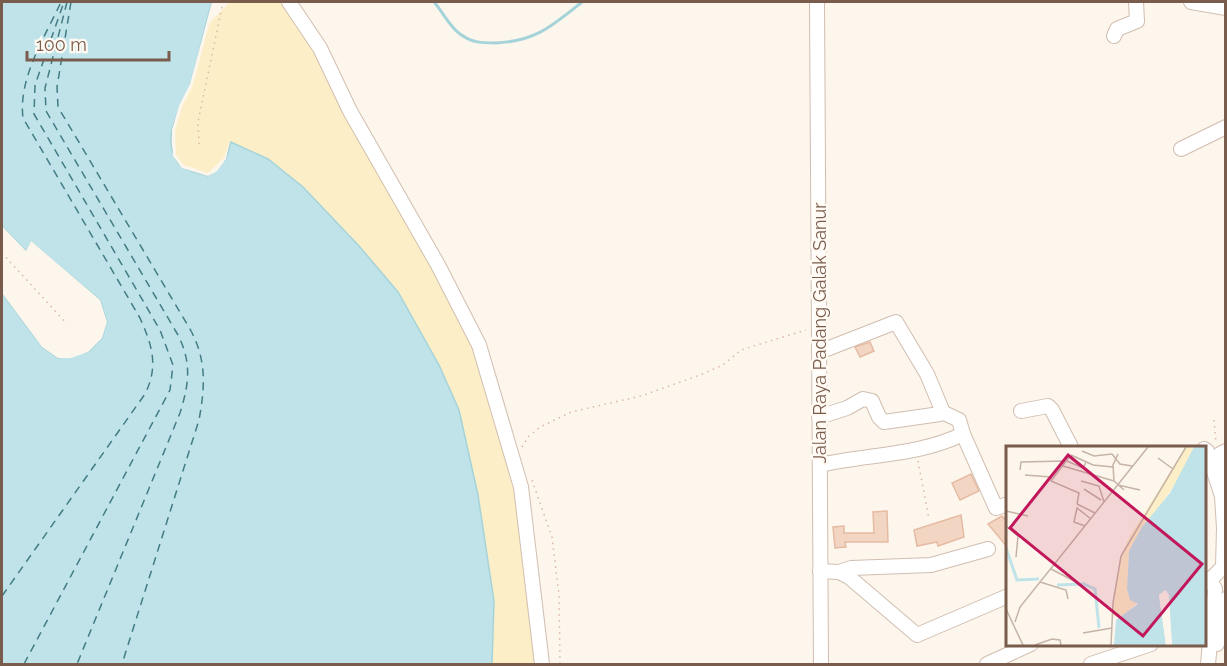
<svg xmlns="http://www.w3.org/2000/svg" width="1227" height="666" font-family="Raleway,sans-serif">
	<rect width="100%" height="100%" fill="#fdf6ec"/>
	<polygon fill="#fcefc7" points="230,2 289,2 479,345 521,487 542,664 492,664 494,601 478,495 459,410 359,246 303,187 268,159 226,159 208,176 182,168 173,156 172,130 204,28"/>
	<path fill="#bfe3e8" stroke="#a5d3da" stroke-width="1.5" d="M2,2H212C204,28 199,55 191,82C184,105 163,130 174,156C180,171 195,172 208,176L226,159L231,142L268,159L303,187L359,246L398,292L439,365L459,410L478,495L494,601L492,664H2V293L42,347L58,358L88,352L102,338L107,322L100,300L31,242L26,251L2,226Z"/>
	<g fill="#fdf6ec">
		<polygon points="212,2 215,2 193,85 182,107 175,131 176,155 184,165 208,173 224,158 230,139 226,159 217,171 208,176 182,168 173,156 172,130 179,106 190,84"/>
		<polygon points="2,226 26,251 31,241 100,300 107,322 102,338 88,352 71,358 58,358 42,347 2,293 2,290 44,345 59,355 70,355 86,349 99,337 104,322 97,302 32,246 28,253 25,253 2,230"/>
	</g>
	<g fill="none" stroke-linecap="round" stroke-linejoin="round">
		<path stroke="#a5d3da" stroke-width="3" d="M434,2C443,12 449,26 460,34C472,43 482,43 496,43C536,41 552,26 582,2"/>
		<g stroke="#437c86" stroke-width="1.5" stroke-dasharray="8 6" stroke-linecap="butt">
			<path d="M67,2L45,88L46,111L178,335C192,363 189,384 180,413L77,664"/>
			<path d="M71,2L57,87L58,107L190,329C207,360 205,387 199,420L122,664"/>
			<path d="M2,596L145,394C159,366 152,345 140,318L23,118C18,78 45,37 61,2"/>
			<polyline points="24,664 170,390 173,365 160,330 34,114 35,85 64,2"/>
		</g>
	</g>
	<g fill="#f3d5c3" stroke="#e6bba3" stroke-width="1.5">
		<polygon points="870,342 874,351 860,357 855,347"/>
		<polygon points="971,474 979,491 960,500 952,483"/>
		<polygon points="887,511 888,542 845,542 846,547 835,548 833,527 844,526 844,533 874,533 873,512"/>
		<polygon points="961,515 964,537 938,546 937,542 917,546 914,530"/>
		<polygon points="1002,516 1008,523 1008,548 988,524"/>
	</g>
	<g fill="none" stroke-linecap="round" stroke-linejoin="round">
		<g stroke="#d1beb0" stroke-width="16">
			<g id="minor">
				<polyline points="289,2 320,48 350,111 438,265 479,345 521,487 542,664"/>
				<polyline points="817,2 821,664"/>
				<polyline points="1191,2 1226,8"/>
				<polyline points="1114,36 1117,29 1137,21 1136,2"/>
				<polyline points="1181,149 1226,127"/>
				<polyline points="1021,411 1048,406 1052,410 1071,447"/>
				<polyline points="819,417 847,408 863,399 872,401 879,417 884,422 940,414 942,410 927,374 896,322 819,352"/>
				<polyline points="963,434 996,508 1008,504"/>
				<polyline points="1204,449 1207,451 1222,496 1224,528 1223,567 1210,580"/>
				<path d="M820,465C868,454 918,456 963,434L959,420L942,412"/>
				<polyline points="1223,478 1220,454 1226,451"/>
				<polyline points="820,571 839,572 849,577 917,635 1008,596"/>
				<polyline points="839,572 851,568 931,565 988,549"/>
				<polyline points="1204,578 1210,580 1215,589 1208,664"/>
				<polyline points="1217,644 1226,599"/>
				<polyline points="987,664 1031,644"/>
				<polyline points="1091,664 1151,644"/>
			</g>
		</g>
		<g stroke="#d9b8a5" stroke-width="1.5" stroke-dasharray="1.5 4.5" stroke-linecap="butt">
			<polyline points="199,144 198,122 223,2"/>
			<polyline points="2,253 67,324"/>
			<polyline points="1214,420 1216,443"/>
			<polyline points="522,447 528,437 540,427 571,412 641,396 700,375 723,365 741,350 806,330"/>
			<polyline points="918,461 929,519"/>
			<polyline points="532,480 552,537 559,595 560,664"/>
		</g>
		<use href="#minor" stroke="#fff" stroke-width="14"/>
	</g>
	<g text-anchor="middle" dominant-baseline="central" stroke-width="5" stroke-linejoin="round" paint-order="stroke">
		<g font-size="18" fill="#7a5c4d" stroke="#fffaf3">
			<text transform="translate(819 333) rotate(-90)">Jalan Raya Padang Galak Sanur</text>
		</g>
	</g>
	<g transform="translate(1006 446)">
		<rect width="200" height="200" fill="#fdf6ec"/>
		<path d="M180,1H188L171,35L123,105L121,143L122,149L132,156L117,169L105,170L115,110L123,91Z" fill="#fcefc7"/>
		<path d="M188,1H199V199H166L161,145L153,149L160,199H108L110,174L132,158L124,154L121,143L123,105L136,81L164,47Z" fill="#bfe3e8"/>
		<path d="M159,144L163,149L166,199L161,179L163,198L160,199L153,149Z" fill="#fdf6ec"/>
		<path fill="none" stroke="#bfe3e8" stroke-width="3" d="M0,102L11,134L33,133M51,139L78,138L89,143L93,182M134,181L142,174L150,132L200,106M137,181L145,175L153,136L200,123M129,185L143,175L151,134L200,114M126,187L140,173L148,131L200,98"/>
		<path fill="none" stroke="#c5b3a7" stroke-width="1.5" d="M76,5L88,10L106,8L114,18L126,20M112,8L107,19L108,35L118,44M65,9L87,19L107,21M64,10L45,35L73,47L71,58M152,12L167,23M61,15L77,22L80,16M57,20L108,35M14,24L15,16L59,15M19,29L45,31M75,35L93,40L98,56M112,39L134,44M78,43L95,54M71,58L89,67M0,65L22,70M0,80L12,90L10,111M79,80L68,76L71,62L85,73M45,123L70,136M34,136L60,144L62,153M0,163L17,199M9,176L14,161L142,1M77,187L106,182M29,199L46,193L54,194L55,199M105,199L107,157L115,110L180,1"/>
		<path fill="#c2185b" fill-opacity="0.15" stroke="#c2185b" stroke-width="3" d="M62,9L196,118L137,190L4,82Z"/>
		<rect width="200" height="200" fill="none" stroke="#7a5c4d" stroke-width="3"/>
	</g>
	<rect width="1227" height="666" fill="none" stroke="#7a5c4d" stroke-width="6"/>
	<path d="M27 51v9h142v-9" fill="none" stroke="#7a5c4d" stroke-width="3"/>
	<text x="36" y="51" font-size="18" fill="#7a5c4d" stroke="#fffaf3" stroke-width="4.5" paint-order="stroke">100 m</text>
</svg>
